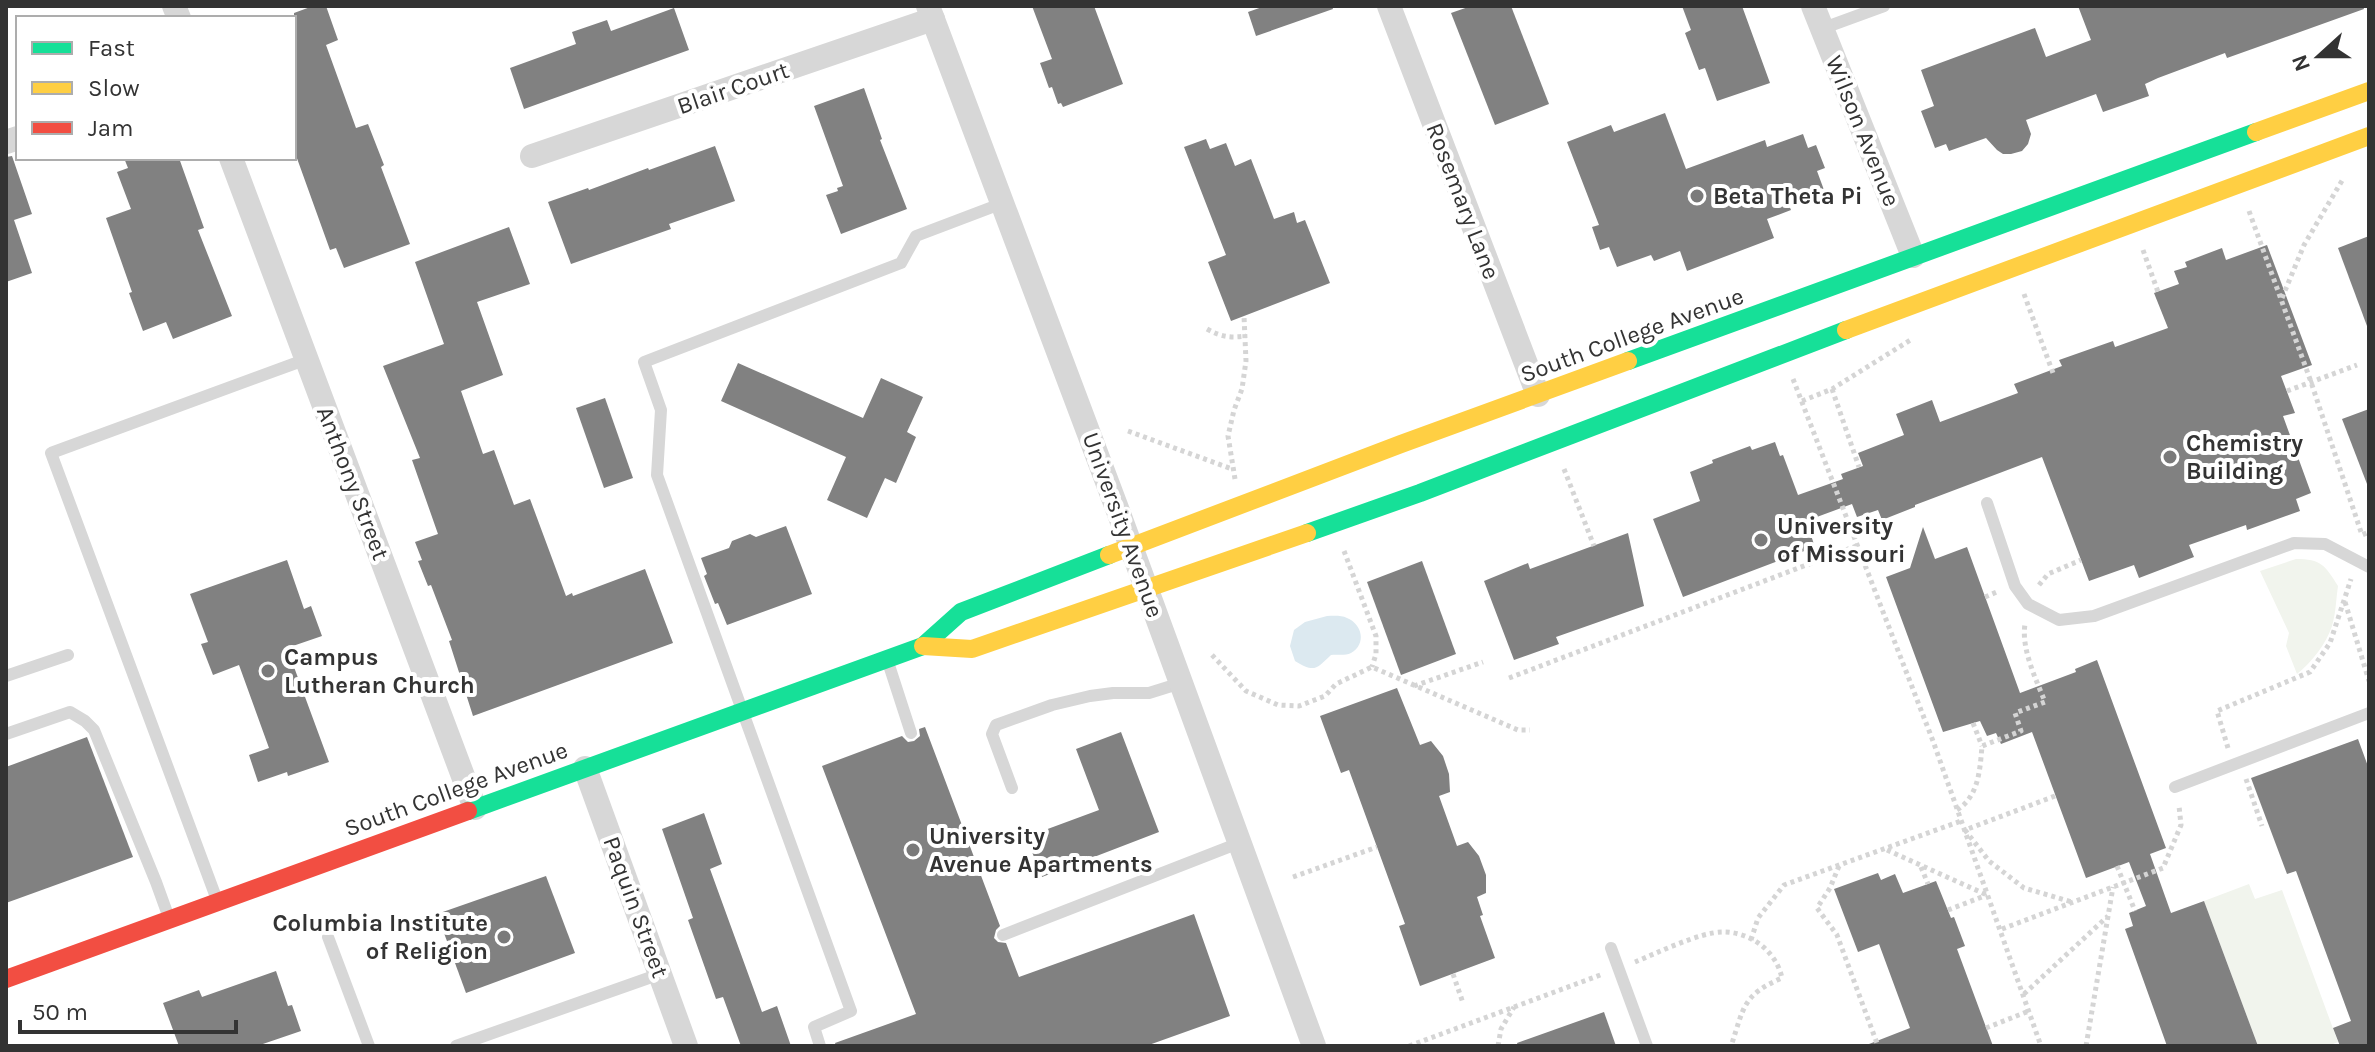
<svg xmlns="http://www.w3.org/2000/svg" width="2375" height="1052" font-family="Karla,sans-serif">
	<rect width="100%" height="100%" fill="#fff"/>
	<g fill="#f1f4ed">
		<path d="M2296,559C2321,559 2325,565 2338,586C2336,599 2336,613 2332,626C2326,644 2312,662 2297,674L2286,646L2289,633L2260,571Z"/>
		<polygon points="2249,884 2255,899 2282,890 2338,1042 2333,1044 2334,1046 2258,1046 2204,901"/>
	</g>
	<path fill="#dce9f0" d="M1327,616C1333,616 1341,615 1347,618C1362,624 1367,644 1351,653C1345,656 1337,654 1331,655C1316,669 1315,673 1295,661L1290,646L1294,630L1305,622Z"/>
	<g fill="#818181">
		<polygon points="313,6 326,6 338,40 326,45 356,128 368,124 384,165 381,167 410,244 344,268 336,248 330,250 294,150 294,13"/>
		<polygon points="1032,6 1094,6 1123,84 1063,107 1061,103 1058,104 1052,87 1049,88 1040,63 1052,59"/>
		<polygon points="1265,6 1332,6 1333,9 1256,36 1248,12"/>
		<polygon points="1471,6 1511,6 1549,104 1495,125 1451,13"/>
		<polygon points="1682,6 1742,6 1770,83 1717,101 1705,68 1699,70 1685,33 1691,30"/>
		<polygon points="2078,6 2363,6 2364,9 2227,58 2225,53 2158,78 2145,84 2149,96 2103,112 2096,94 2026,120 2031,134 2028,144 2022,151 2011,154 2003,154 1997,150 1986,138 1949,151 1946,144 1935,148 1921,111 1934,106 1921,70 2035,28 2046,57 2091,40"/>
		<polygon points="674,8 689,50 524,109 510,68 576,44 572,32 607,20 611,31"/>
		<polygon points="864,88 882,139 880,140 907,209 841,234 826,195 838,191 837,188 843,186 814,106"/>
		<polygon points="1665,113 1686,169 1765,140 1767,147 1803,134 1808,148 1816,145 1825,168 1817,171 1824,190 1788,203 1791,210 1767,219 1774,238 1687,271 1680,251 1654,261 1651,255 1617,267 1609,247 1600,250 1592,227 1599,225 1567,142 1611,125 1614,132"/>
		<polygon points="1206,139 1210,149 1226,143 1235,166 1251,159 1274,219 1294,212 1297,223 1305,220 1330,283 1231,321 1208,262 1226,255 1184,147"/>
		<polygon points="715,146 735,201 669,224 671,229 571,264 548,202 588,188 589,190 648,168 649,170"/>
		<polygon points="12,156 32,214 14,220 32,273 6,282 6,157"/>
		<polygon points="124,158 179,158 204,228 198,230 232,316 173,339 166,322 143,331 129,293 132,292 106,218 131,209 117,172 128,168"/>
		<polygon points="509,227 530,284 477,302 503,375 461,391 483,454 494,450 514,505 530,499 566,596 572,593 573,596 645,569 673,643 473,716 449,641 452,640 431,585 428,586 418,561 422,560 415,542 438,534 412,460 420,458 383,366 444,344 415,262"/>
		<polygon points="2369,236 2369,325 2367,326 2338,248"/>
		<polygon points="2267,245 2312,365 2281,376 2295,413 2283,416 2311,493 2296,499 2300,511 2247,530 2246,525 2189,545 2194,557 2139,578 2134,565 2089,581 2042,457 1915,505 1915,507 1882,520 1878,510 1857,517 1852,504 1806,521 1815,547 1683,597 1653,519 1700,501 1690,472 1713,463 1712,460 1750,446 1752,450 1775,442 1780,456 1783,455 1798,495 1843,479 1841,474 1863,466 1858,453 1904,435 1896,414 1932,400 1940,422 2018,393 2014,384 2062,366 2059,360 2113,341 2115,347 2168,328 2154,293 2179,284 2174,271 2187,267 2185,262 2222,248 2226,260"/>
		<polygon points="738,363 863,418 881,378 923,397 907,432 916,437 896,483 885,478 867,518 827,500 846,457 721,401"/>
		<polygon points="605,398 633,478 604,488 576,408"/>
		<polygon points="2369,409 2369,484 2367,484 2342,419"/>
		<polygon points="786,526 812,594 727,625 718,603 715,604 704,576 707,574 701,558 729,548 732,541 750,534 756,537"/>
		<polygon points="1923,527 1935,559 1967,547 2020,693 2076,672 2075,669 2097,660 2166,848 2150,854 2171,913 2204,901 2258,1046 2167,1046 2125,929 2133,926 2129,913 2146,906 2129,862 2086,878 2032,732 2001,744 1996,733 1987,736 1980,721 1943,732 1886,577 1910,568"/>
		<polygon points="1628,533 1644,606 1556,637 1559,644 1514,660 1484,581 1528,563 1530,569"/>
		<polygon points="287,560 304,609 311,606 322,636 287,648 329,762 288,776 287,772 258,782 249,755 269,748 239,665 213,675 201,644 208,642 190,594"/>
		<polygon points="1422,561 1456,654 1401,675 1367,582"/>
		<polygon points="1397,688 1420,745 1431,741 1443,756 1449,774 1450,792 1439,796 1457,846 1468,842 1479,856 1486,875 1486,893 1477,897 1483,915 1480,916 1495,958 1420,986 1399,926 1405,924 1349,770 1341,773 1320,716"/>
		<polygon points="925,727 1000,926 996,930 994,938 998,942 1006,943 1019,977 1194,914 1230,1016 1146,1046 836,1046 835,1043 916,1014 822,766 902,736 908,742 914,741 920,736 919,729"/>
		<polygon points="1121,732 1159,832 1042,877 1026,837 1099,810 1076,749"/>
		<polygon points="87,737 133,857 6,903 6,767"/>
		<polygon points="2358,739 2369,769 2369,1046 2340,1046 2333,1028 2351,1021 2296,871 2287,874 2251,778"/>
		<polygon points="704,813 722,864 710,869 762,1012 777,1006 791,1046 741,1046 723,997 716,999 688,920 693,918 662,829"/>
		<polygon points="1878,873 1881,880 1895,874 1903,893 1936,881 1951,918 1954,917 1965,946 1957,949 1993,1046 1870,1046 1869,1044 1910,1028 1879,944 1858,952 1834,889"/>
		<polygon points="546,876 575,953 466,993 437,914"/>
		<polygon points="276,971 288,1006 292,1005 301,1031 257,1046 179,1046 163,1003 199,990 202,997"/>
		<polygon points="1604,1012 1616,1046 1518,1046 1517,1043"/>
	</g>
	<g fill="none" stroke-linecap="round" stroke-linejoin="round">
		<g stroke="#d5d5d5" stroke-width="5" stroke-dasharray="4 4" stroke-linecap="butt">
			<polyline points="2249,211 2311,382 2362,535 2369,532"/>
			<polyline points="2143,250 2158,292"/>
			<polyline points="2024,294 2053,373"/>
			<polyline points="2282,298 2304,245 2343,179"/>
			<path d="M1207,329C1221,337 1231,338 1246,336"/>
			<polyline points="1793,379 1933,741 2041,1046"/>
			<polyline points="1832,389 1859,467"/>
			<polyline points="2287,391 2357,365"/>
			<polyline points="1802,401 1832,389 1912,339"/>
			<polyline points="1128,431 1232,469"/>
			<polyline points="1564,469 1594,546"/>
			<polyline points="1235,479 1228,436 1234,410 1242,389 1246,361 1244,316"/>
			<polyline points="1344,551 1376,636 1376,654 1372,667"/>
			<polyline points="2039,585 2048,574 2081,560"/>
			<polyline points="1985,597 1999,591"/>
			<polyline points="2345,602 2369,681"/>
			<polyline points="1212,655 1246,691 1278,705 1299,706 1325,696 1336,684 1372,667 1518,730 1530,730"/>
			<polyline points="1509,678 1859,545"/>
			<polyline points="1414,686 1483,662"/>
			<polyline points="1973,723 1982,746"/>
			<polyline points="2228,748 2217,711 2310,672 2330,643 2351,579"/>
			<polyline points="2246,779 2262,826"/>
			<polyline points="2055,796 1965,830 1989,861 2024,888 2072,902"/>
			<path d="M1957,810C1979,796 1980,769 1982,746L2021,731L2015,713L2045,702C2036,679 2021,649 2025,624"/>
			<polyline points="1887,850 1987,895"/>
			<polyline points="1839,866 1830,888 1817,908 1837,935 1878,1046"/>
			<polyline points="2117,866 2135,911"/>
			<polyline points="1921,867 1928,884"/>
			<polyline points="1293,877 1377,847"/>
			<polyline points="1948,910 1987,895"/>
			<polyline points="2002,929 2163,868 2181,825 2179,806"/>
			<polyline points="1751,940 1758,918 1784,885 1961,821"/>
			<path d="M1635,962C1657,953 1700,932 1723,932C1751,932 1776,951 1782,978C1742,995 1744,1008 1731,1046"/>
			<polyline points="1453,974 1463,1003"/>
			<polyline points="2024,994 2108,916"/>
			<polyline points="1986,1028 2029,1011"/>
			<polyline points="1409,1046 1603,974"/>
			<polyline points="1498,1046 1501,1029 1514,1007"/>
			<polyline points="2086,1046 2113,887"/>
		</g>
		<g stroke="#d7d7d7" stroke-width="12">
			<polyline points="1821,29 1884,6"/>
			<polyline points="1987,503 2015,586 2028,604 2059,620 2094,616 2294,543 2325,544 2369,567"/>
			<polyline points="887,659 911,733"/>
			<polyline points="6,676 68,655"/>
			<polyline points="6,734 70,712 85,721 94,730 156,882 169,918"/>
			<polyline points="2175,787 2369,713"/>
			<polyline points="1012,788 992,734 996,725 1052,705 1090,696 1113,693 1149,693 1181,683"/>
			<polyline points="217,900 51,453 307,359"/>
			<polyline points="1003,935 1239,843"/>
			<polyline points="328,937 369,1046"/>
			<polyline points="1611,948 1647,1046"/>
			<polyline points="456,1046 660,974"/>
			<polyline points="820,1046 814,1027 851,1011 657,475 661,410 644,362 901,263 916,236 1003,203"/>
		</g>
		<g stroke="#d7d7d7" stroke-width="24">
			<polyline points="174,6 179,18"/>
			<polyline points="928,6 1118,511 1314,1046"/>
			<polyline points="1389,6 1538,395"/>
			<polyline points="1813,6 1913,256"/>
			<polyline points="6,142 18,138"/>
			<polyline points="532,156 933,19"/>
			<polyline points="231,158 475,808"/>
			<polyline points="585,768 686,1046"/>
		</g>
		<g stroke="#16e098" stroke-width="18">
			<polyline points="1628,361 2256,132"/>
			<polyline points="1307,533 1420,493 1846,330"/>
			<polyline points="468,811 923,646 961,612 1109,555"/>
		</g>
		<g stroke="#ffcf43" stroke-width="18">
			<polyline points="2256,132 2369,91"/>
			<polyline points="1846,330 2369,136"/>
			<polyline points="1109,555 1401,444 1628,361"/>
			<polyline points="923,646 972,649 1307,533"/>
		</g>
		<polyline stroke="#f24e42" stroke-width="18" points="6,979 468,811"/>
	</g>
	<g fill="#7a7a7a" stroke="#fff" stroke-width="3">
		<circle cx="1697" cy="196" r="8"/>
		<circle cx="2170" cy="457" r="8"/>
		<circle cx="1761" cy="540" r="8"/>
		<circle cx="268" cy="671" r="8"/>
		<circle cx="913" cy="850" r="8"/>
		<circle cx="504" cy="937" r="8"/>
	</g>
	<g text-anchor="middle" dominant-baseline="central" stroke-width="8" stroke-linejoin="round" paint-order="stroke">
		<g font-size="24" fill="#333" stroke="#fff">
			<text transform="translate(733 88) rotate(-19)">Blair Court</text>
			<text transform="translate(1863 131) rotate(68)">Wilson Avenue</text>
			<text transform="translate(1463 201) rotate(69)">Rosemary Lane</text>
			<text transform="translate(1632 335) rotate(-20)">South College Avenue</text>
			<text transform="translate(353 483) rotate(69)">Anthony Street</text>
			<text transform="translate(1123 525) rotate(70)">University Avenue</text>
			<text transform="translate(456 789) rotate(-20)">South College Avenue</text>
			<text transform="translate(636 907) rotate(70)">Paquin Street</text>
		</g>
		<g font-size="24" font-weight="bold" fill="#333" stroke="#fff" text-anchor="start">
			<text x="1713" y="196">Beta Theta Pi</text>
			<text x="2186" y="443">Chemistry<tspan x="2186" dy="28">Building</tspan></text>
			<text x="1777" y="526">University<tspan x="1777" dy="28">of Missouri</tspan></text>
			<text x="284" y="657">Campus<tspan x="284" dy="28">Lutheran Church</tspan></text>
			<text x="929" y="836">University<tspan x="929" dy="28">Avenue Apartments</tspan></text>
			<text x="488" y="923" text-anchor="end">Columbia Institute<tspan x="488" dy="28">of Religion</tspan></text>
		</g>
	</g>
	<rect width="2375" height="1052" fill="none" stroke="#333333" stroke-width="16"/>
	<rect x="16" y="16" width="280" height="144" fill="#ffffff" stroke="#adadad" stroke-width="2"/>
	<rect x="32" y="42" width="40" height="12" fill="#16e098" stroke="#adadad" stroke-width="2"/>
	<text x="88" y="56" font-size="24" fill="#333333">Fast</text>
	<rect x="32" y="82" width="40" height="12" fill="#ffcf43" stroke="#adadad" stroke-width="2"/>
	<text x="88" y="96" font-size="24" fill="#333333">Slow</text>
	<rect x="32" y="122" width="40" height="12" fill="#f24e42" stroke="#adadad" stroke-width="2"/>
	<text x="88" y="136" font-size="24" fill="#333333">Jam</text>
	<g transform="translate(2319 56) rotate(249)" stroke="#ffffff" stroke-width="6" paint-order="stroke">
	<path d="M0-6L14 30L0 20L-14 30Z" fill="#333333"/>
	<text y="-12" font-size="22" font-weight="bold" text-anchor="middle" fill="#333333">N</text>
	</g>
	<path d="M20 1020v12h216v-12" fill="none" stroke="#333333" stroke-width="4"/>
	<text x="32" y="1020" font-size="24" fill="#333333" stroke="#ffffff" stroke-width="6" paint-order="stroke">50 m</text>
</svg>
